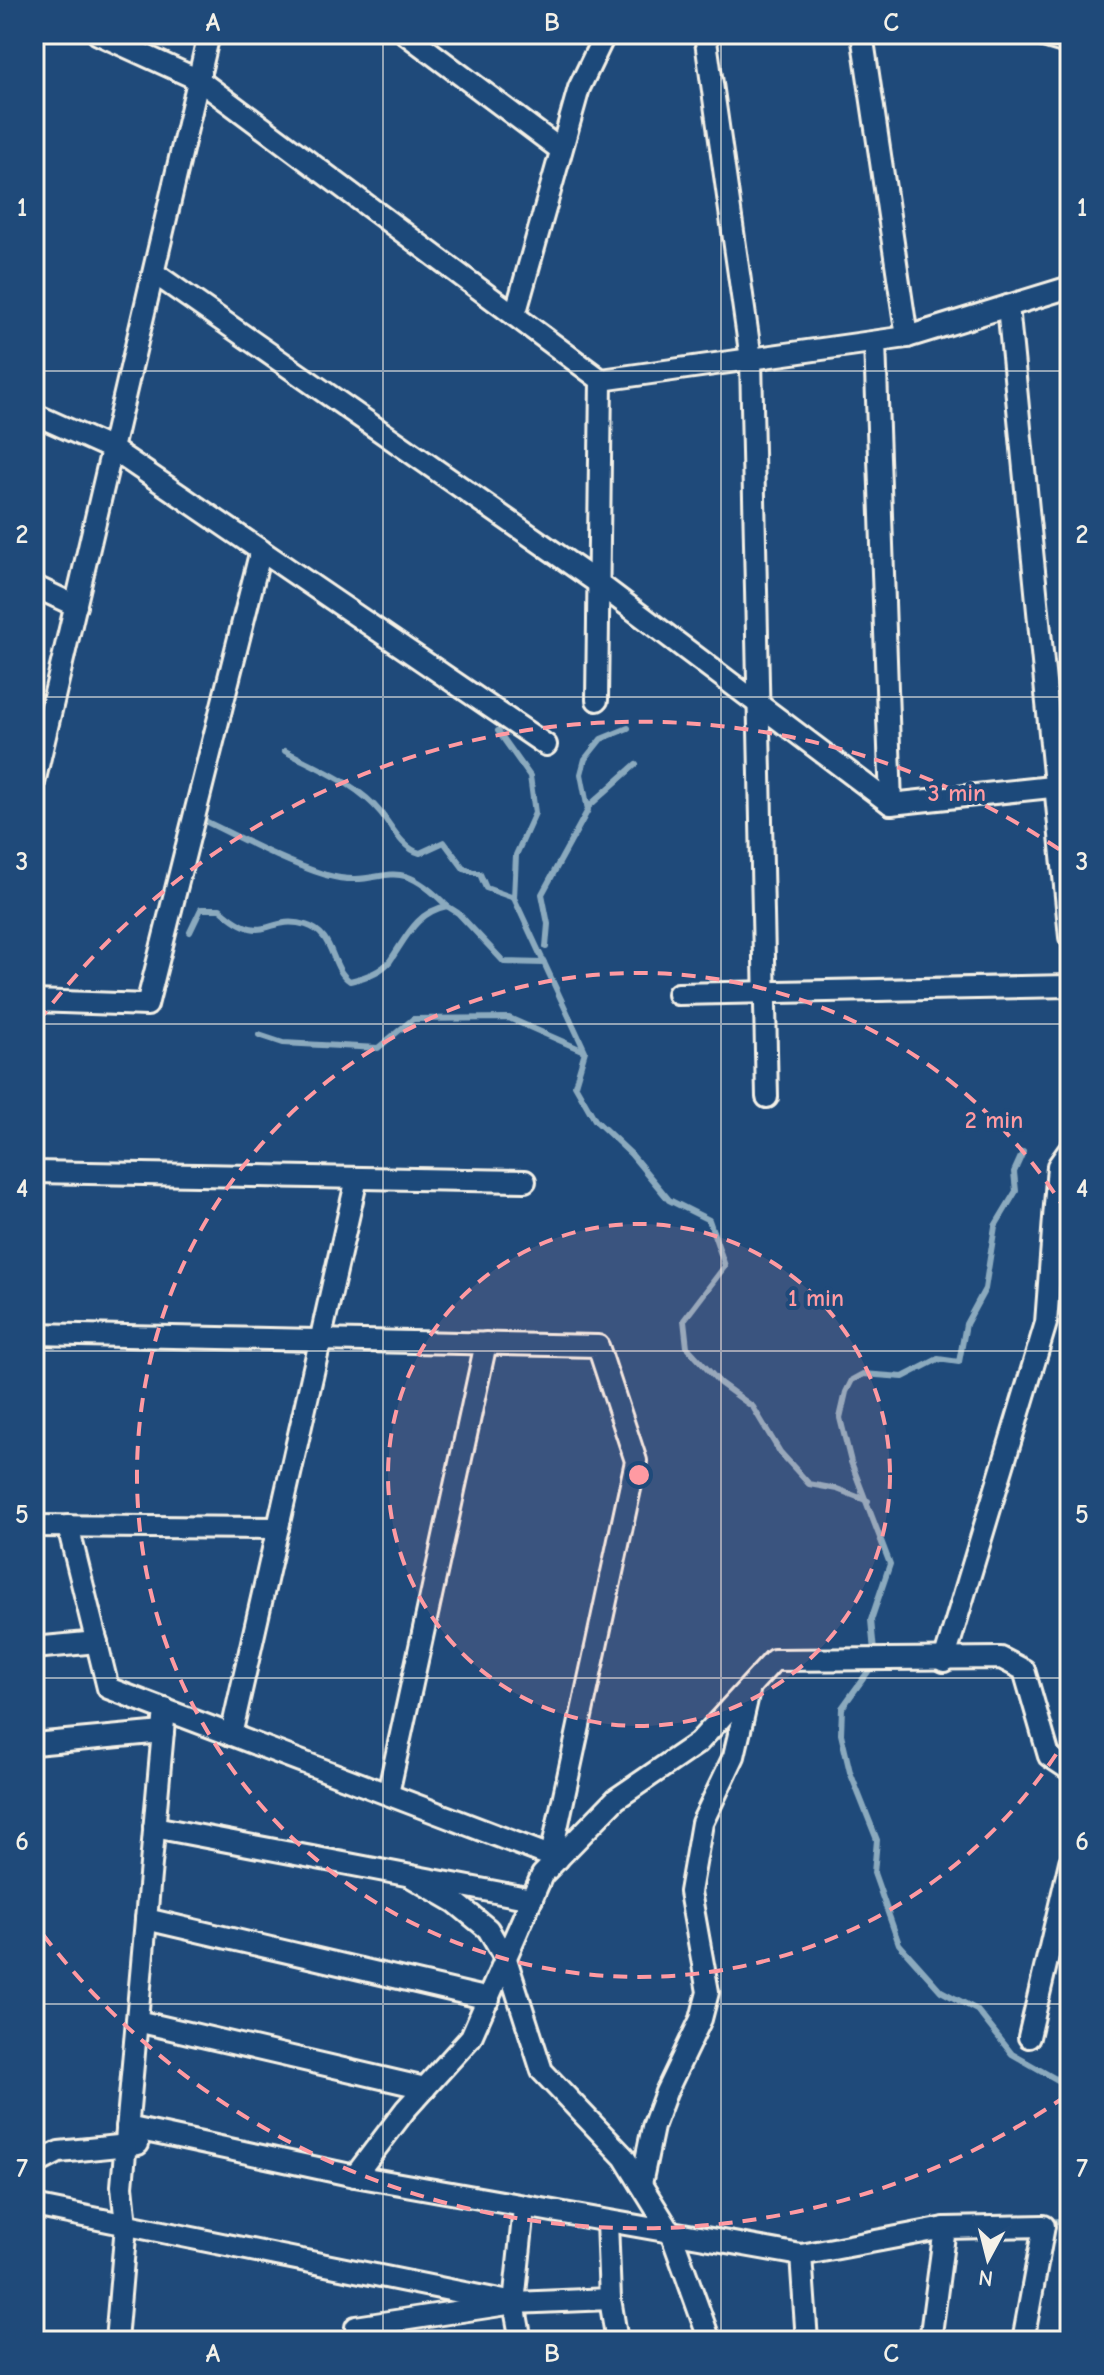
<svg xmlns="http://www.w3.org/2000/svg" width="1104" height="2375" font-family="'Comic Neue',sans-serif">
	<rect width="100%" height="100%" fill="#1f4a7a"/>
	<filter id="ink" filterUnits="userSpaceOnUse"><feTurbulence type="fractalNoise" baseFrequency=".0125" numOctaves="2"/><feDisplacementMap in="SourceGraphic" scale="16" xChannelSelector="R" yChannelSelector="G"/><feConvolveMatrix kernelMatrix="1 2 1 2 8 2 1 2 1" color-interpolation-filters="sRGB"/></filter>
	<g filter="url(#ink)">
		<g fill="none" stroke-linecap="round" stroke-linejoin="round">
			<g stroke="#8baabe" stroke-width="6">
				<polyline points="498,731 530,776 535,813 516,855 514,898"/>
				<path d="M285,751C317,768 358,784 381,813C392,827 403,849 420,853L444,842L464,869L480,874L486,888L514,898L585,1051L575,1085L595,1120L631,1154L669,1200L709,1220L725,1266L684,1320L687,1347L720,1383L753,1407L780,1452L809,1484L837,1489L868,1501"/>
				<polyline points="588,807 636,764"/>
				<path d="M207,822C246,841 285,862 326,875C386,892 390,847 447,906"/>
				<path d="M190,932L201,909H220C266,950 266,913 306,925C336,934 329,967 350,981C363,978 381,972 390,961C406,938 416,912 447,906L458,913L504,962L544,963"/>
				<polyline points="546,947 548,924 542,894 588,810 581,774 585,759 601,739 628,728"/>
				<polyline points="259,1035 283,1043 378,1048 413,1019 509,1018 584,1051"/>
				<polyline points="1023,1152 1014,1172 1016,1191 995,1226 985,1289 966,1324 959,1362 938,1359 903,1377 863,1374 852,1380 846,1392 840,1418 851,1462 890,1564 871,1620 875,1662 842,1708 841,1734 850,1772 877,1840 874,1873 899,1944 941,1991 977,2010 1012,2054 1070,2087"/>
				<polyline points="1047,2222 1070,2220"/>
			</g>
			<g stroke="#f4f1e8" stroke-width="26">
				<g id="minor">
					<polyline points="98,34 199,80 601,380 907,337 1070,287"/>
					<polyline points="406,34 561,150"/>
					<polyline points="705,34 751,359 767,1097"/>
					<polyline points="862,34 907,337"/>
					<polyline points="1037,34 1070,44"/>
					<polyline points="154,273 598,583 891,804 1070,785"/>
					<polyline points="1008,306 1070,937"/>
					<polyline points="515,315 579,88 605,34"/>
					<polyline points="875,342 891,804"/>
					<polyline points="34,414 112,449 546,745"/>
					<polyline points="34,586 76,606"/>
					<polyline points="597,700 601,380"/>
					<polyline points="34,783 209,34"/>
					<polyline points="678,994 1070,986"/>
					<polyline points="34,1001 147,1005 261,550"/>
					<polyline points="34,1172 525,1181"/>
					<polyline points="34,1334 598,1346 636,1461 551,1856"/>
					<polyline points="34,1526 278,1528"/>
					<polyline points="68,1526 108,1688 558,1859"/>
					<polyline points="34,1648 97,1642"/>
					<polyline points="944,1661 1046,1323 1058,1166 1070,1149"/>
					<polyline points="231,1735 357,1178"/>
					<polyline points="34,1744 163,1732"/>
					<polyline points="388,1794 486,1343"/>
					<polyline points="154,1827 532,1899"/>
					<polyline points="410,1876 455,1902 488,1929 507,1962 542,2071 624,2157 671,2233 710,2341"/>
					<polyline points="146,1919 489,1999"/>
					<polyline points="137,2021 425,2088"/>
					<polyline points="1029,2037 1070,1862"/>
					<polyline points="127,2127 355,2176 801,2255 945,2228 1044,2226 1023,2341"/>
					<polyline points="34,2165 59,2152 138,2144"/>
					<polyline points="355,2176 405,2110 471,2037 542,1875 616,1799 698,1743 774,1660 1001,1658 1024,1670 1049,1756 1070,1770"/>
					<polyline points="641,2184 653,2127 666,2092 701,2019 708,1992 690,1892 702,1823 734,1756 749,1691"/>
					<polyline points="34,2206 514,2303"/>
					<polyline points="607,2222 610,2299 617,2341"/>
					<polyline points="801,2255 807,2341"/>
					<polyline points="116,2341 126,2225 122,2186 165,1709"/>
					<polyline points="359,2341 356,2327 514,2303 610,2299"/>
					<polyline points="521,2341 514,2303 524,2208"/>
					<polyline points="930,2341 945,2228"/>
				</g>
			</g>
			<use href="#minor" stroke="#1f4a7a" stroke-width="20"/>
		</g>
	</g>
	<path fill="none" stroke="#f4f1e8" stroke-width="2" stroke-opacity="0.55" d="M383,34V2341M721,34V2341M34,371H1070M34,697H1070M34,1024H1070M34,1351H1070M34,1678H1070M34,2004H1070"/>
	<circle cx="639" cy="1475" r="251" fill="#ff9aa2" fill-opacity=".12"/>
	<g fill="none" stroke="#ff9aa2" stroke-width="4" stroke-dasharray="14 10">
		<circle cx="639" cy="1475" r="251"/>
		<path d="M1069 1734A502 502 0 1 1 1069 1216"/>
		<path d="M1066 2096A753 753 0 0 1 38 1928M38 1022A753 753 0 0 1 1066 854"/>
	</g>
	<circle cx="639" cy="1475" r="12" fill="#ff9aa2" stroke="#1f4a7a" stroke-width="4"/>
	<g font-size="24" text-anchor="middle" font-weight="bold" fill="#ff9aa2" stroke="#1f4a7a" stroke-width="8" stroke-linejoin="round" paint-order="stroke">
		<text x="957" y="801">3 min</text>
		<text x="994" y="1128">2 min</text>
		<text x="816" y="1306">1 min</text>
	</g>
	<rect width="1104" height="2375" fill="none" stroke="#1f4a7a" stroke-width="88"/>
	<g transform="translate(988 2259) rotate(187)" stroke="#1f4a7a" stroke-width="6" paint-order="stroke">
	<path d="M0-6L14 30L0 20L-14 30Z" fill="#f4f1e8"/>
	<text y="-12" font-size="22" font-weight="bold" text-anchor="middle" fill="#f4f1e8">N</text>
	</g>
	<rect x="44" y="44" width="1016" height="2287" fill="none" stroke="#f4f1e8" stroke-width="3"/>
	<g font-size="26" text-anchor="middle" font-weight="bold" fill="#f4f1e8">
		<text x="213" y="31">A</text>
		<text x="552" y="31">B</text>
		<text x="891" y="31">C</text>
		<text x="22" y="216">1</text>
		<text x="1082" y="216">1</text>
		<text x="22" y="543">2</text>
		<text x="1082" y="543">2</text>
		<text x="22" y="870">3</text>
		<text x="1082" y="870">3</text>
		<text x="22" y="1197">4</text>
		<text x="1082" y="1197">4</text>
		<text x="22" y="1523">5</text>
		<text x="1082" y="1523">5</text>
		<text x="22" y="1850">6</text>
		<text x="1082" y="1850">6</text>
		<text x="22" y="2177">7</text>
		<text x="1082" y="2177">7</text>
		<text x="213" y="2362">A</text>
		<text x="552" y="2362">B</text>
		<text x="891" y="2362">C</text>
	</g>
</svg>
